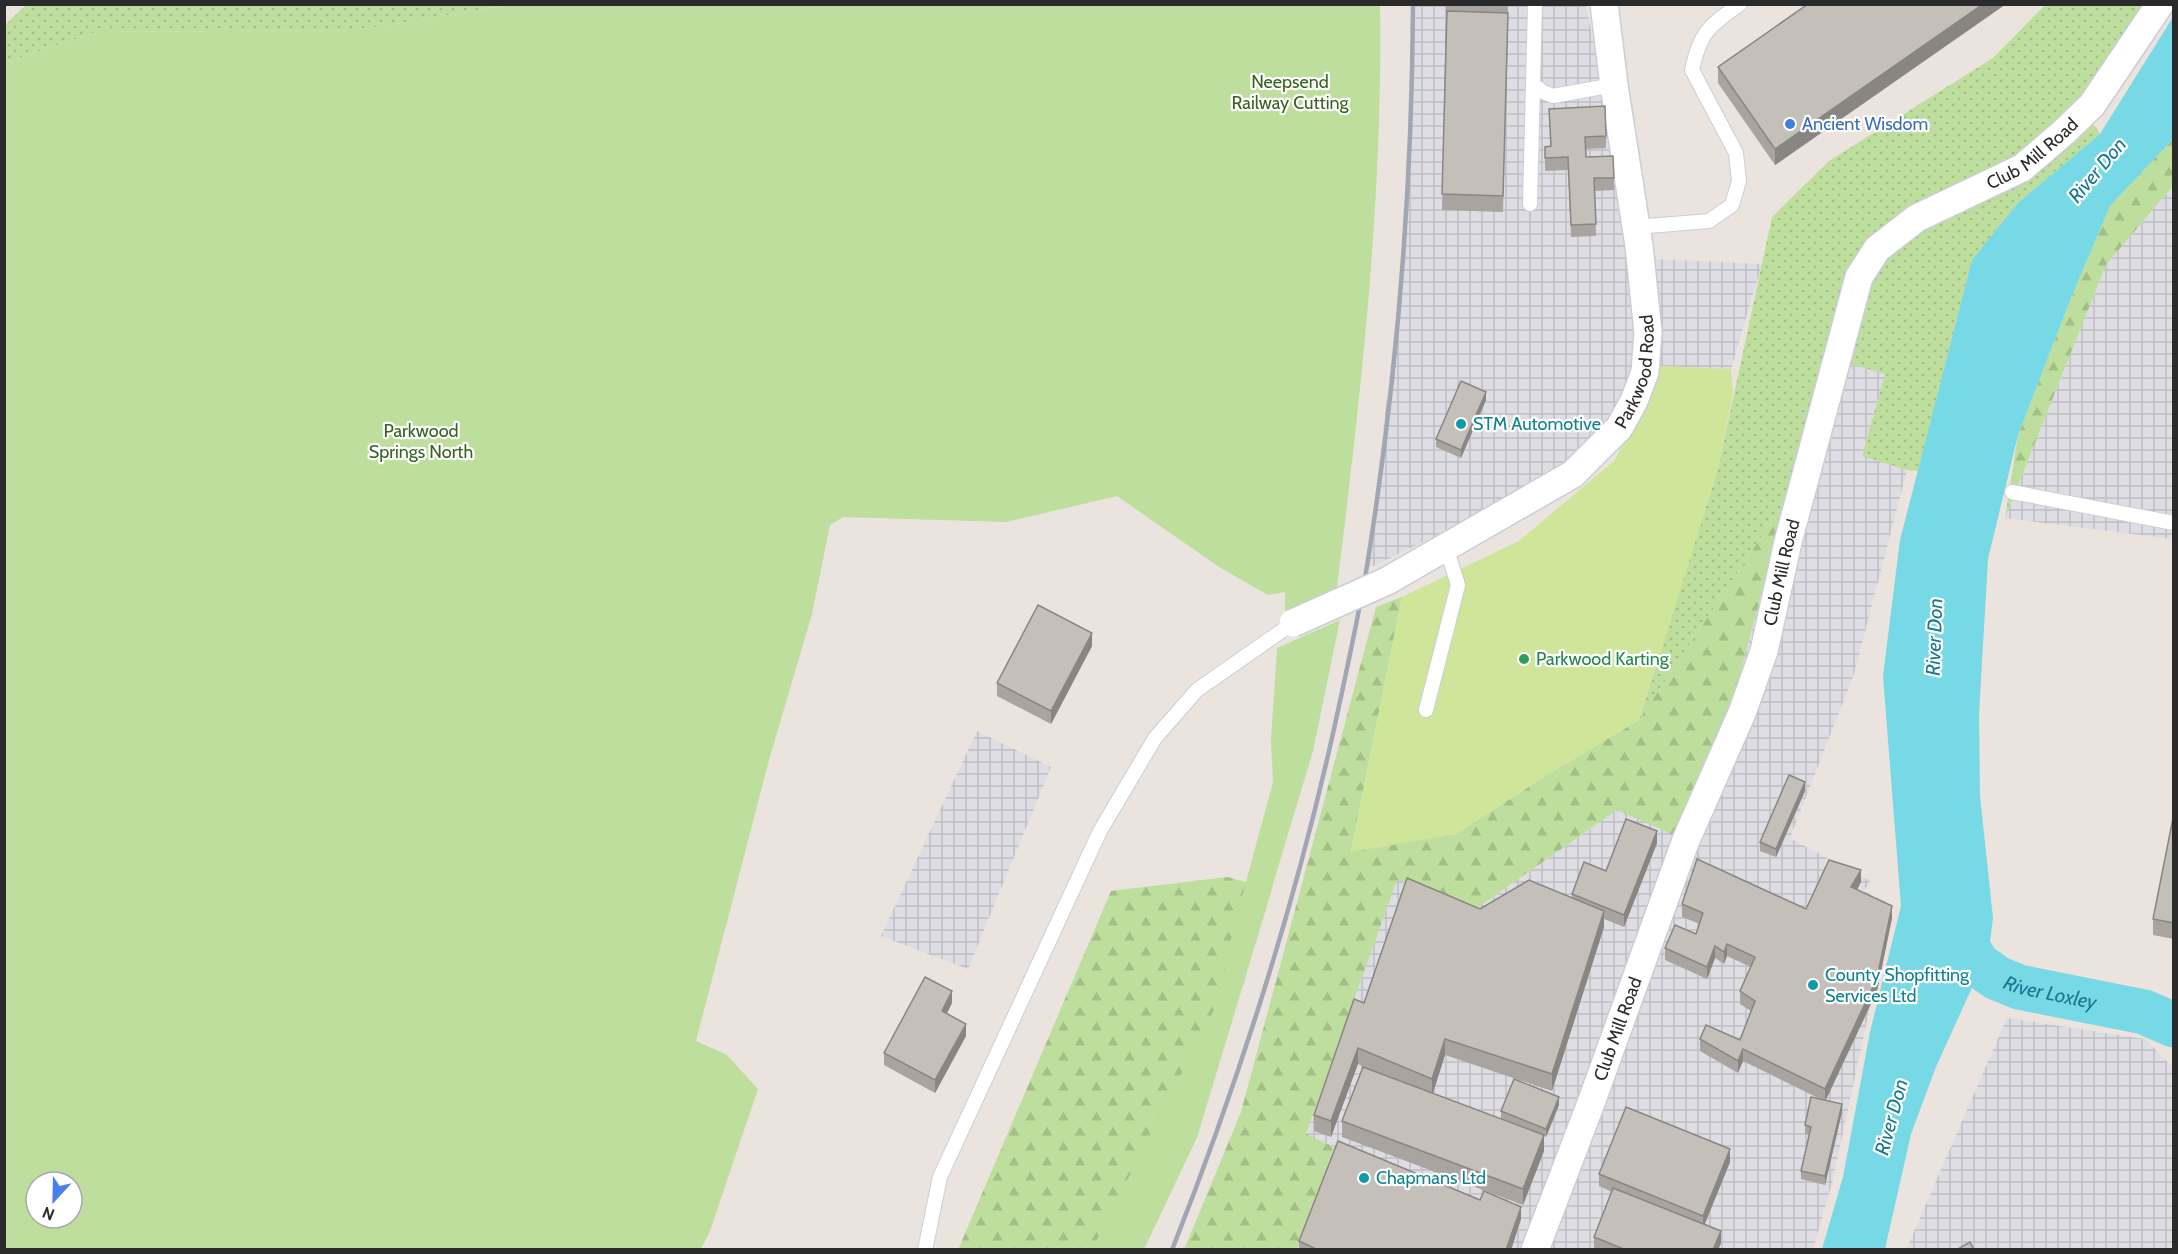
<svg xmlns="http://www.w3.org/2000/svg" width="2178" height="1254" font-family="Cabin,sans-serif">
	<defs>
		<pattern id="industrial-grid" width="8" height="8" patternUnits="userSpaceOnUse" patternTransform="scale(1.5)"><rect width="8" height="8" fill="#dedde4"/><path d="M0 4h8M4 0v8" fill="none" stroke="#bfbec4"/></pattern>
		<pattern id="grass-dots" width="8" height="8" patternUnits="userSpaceOnUse" patternTransform="scale(1.5)"><rect width="8" height="8" fill="#bdde9d"/><path d="M2 2h.1M6 6h.1" fill="none" stroke="#a3bf87" stroke-width="1.8" stroke-linecap="round"/></pattern>
		<pattern id="forest-firs" width="22" height="20" patternUnits="userSpaceOnUse" patternTransform="scale(1.5)"><rect width="22" height="20" fill="#bdde9d"/><path d="M5 1l3.5 6h-7zM16 11l3.5 6h-7z" fill="#a3bf87"/></pattern>
	</defs>
	<rect width="100%" height="100%" fill="#ebe3dd"/>
	<g fill="url(#industrial-grid)">
		<polygon points="1413,5 1586,5 1605,101 1656,259 1762,264 1731,369 1659,366 1593,444 1516,497 1367,569 1405,243"/>
		<polygon points="2173,186 2173,539 2005,518 2106,265"/>
		<polygon points="1824,356 1885,374 1862,455 1907,470 1854,674 1790,838 1870,881 1864,891 1892,905 1832,1183 1813,1249 1297,1250 1334,1147 1306,1135 1397,879 1477,908 1617,810 1730,713"/>
		<polygon points="977,731 1051,767 968,969 881,936"/>
		<polygon points="2007,1018 2145,1039 2173,1068 2173,1249 1906,1250"/>
	</g>
	<g fill="url(#grass-dots)">
		<polygon points="26,5 506,5 360,30 96,32 5,63 5,25"/>
		<polygon points="2045,5 2143,5 2078,102 2100,134 2018,203 1972,260 1918,471 1907,470 1862,456 1885,374 1824,356 1786,500 1639,720 1718,469 1772,217 1829,161 1993,58"/>
	</g>
	<g fill="url(#forest-firs)">
		<polygon points="2173,139 2173,186 2106,265 2005,518 2018,435 2071,298 2110,206"/>
		<polygon points="1786,500 1730,713 1676,836 1617,810 1477,908 1397,880 1306,1134 1334,1147 1297,1249 1184,1250 1241,1112 1376,607 1402,597 1351,851 1456,834 1542,778 1639,720"/>
		<polygon points="1227,877 1272,889 1197,1137 1144,1249 958,1250 1111,891"/>
	</g>
	<g fill="#bdde9d" fill-rule="evenodd">
		<path d="M506,5H1380C1383,200 1361,394 1337,587L1285,611V592L1268,595L1219,567L1117,496L1006,522L843,517L830,525L812,614L769,760L696,1041L727,1055L758,1089L710,1231L701,1249H5V63L96,32L360,30ZM36,1182H72V1218H36Z"/>
		<polygon points="1340,620 1313,751 1197,1137 1144,1249 1092,1249 1217,1004 1233,930 1273,782 1271,740 1277,648"/>
	</g>
	<polygon fill="#cfe59a" points="1659,366 1731,369 1733,394 1718,469 1639,720 1542,778 1456,834 1351,852 1402,597 1519,541 1615,460"/>
	<polygon fill="#77d8e6" points="2173,17 2173,139 2110,206 2071,298 2018,435 1988,559 1979,714 1980,796 1993,918 1990,941 2001,960 1993,989 1975,981 1936,1067 1911,1134 1885,1249 1822,1249 1843,1177 1870,1032 1901,906 1883,676 1900,540 1972,260 2018,203 2100,134"/>
	<g fill="none" stroke-linecap="round" stroke-linejoin="round">
		<path stroke="#77d8e6" stroke-width="45" id="s1" d="M1946,942L1997,978L2019,987L2144,1012L2174,1025"/>
		<g stroke="#c9ced7" stroke-width="16">
			<g id="lane">
				<polyline points="1535,4 1533,84 1543,92 1553,96 1614,85"/>
				<polyline points="1530,204 1533,84"/>
				<path d="M1636,227L1709,221L1732,205L1739,181L1736,153L1692,70C1700,32 1709,26 1740,4"/>
				<polyline points="2012,492 2174,523"/>
				<polyline points="1426,710 1458,585 1446,547"/>
				<polyline points="925,1250 940,1177 1100,831 1155,738 1197,690 1293,623"/>
			</g>
		</g>
		<g stroke="#c9ced7" stroke-width="30">
			<g id="street">
				<path id="s2" d="M1387,581L1573,474L1619,428L1634,401L1645,372L1648,332L1639,246L1614,85L1604,4"/>
				<path id="s3" d="M1535,1250L1591,1103L1686,840L1742,713L1764,651L1788,542L1859,277L1877,249L1917,218L2022,168L2064,132L2092,105L2160,4"/>
			</g>
		</g>
		<use href="#lane" stroke="#fff" stroke-width="14"/>
		<use href="#street" stroke="#fff" stroke-width="27"/>
		<path stroke="#a0a6b3" stroke-width="4.5" d="M1172,1250C1244,1068 1302,883 1342,692C1351,650 1360,608 1367,566C1397,380 1412,193 1413,4"/>
		<g stroke="#c9ced7" stroke-width="30" stroke-linecap="butt">
			<polyline id="street-bridge" points="1293,623 1387,581"/>
		</g>
		<use href="#street-bridge" stroke="#fff" stroke-width="27"/>
	</g>
	<g fill="#a9a49f">
		<polygon points="1446,4 1508,4 1508,29 1503,212 1442,210"/>
		<polygon points="1808,4 2006,4 1775,165 1718,83 1718,67"/>
		<polygon points="1549,109 1606,136 1606,148 1586,149 1586,157 1614,178 1614,190 1595,191 1596,236 1571,237 1568,170 1545,171 1545,147 1551,146"/>
		<polygon points="1486,400 1461,458 1436,447 1436,439"/>
		<polygon points="1092,646 1051,724 997,696 997,683"/>
		<polygon points="1805,791 1776,857 1760,851 1760,842"/>
		<polygon points="2173,818 2174,939 2153,935 2153,919"/>
		<polygon points="1657,843 1624,927 1604,919 1604,927 1552,1091 1445,1055 1433,1093 1501,1119 1501,1111 1559,1105 1546,1137 1544,1136 1544,1151 1523,1205 1342,1137 1342,1121 1367,1069 1358,1064 1331,1137 1314,1131 1314,1115 1364,1003 1480,909 1572,897 1572,894 1606,871"/>
		<polygon points="1861,882 1857,890 1892,918 1877,991 1825,1100 1842,1112 1825,1185 1801,1179 1801,1171 1810,1135 1805,1134 1805,1125 1818,1098 1743,1061 1738,1073 1700,1051 1700,1039 1740,1040 1751,1011 1740,1004 1740,991 1751,967 1727,956 1724,964 1715,958 1707,979 1665,960 1665,948 1696,934 1700,924 1682,917 1682,904 1806,909"/>
		<polygon points="952,1003 947,1013 966,1036 935,1093 884,1065 884,1053"/>
		<polygon points="1730,1162 1705,1224 1721,1243 1718,1250 1594,1249 1594,1237 1612,1192 1599,1186 1599,1174"/>
		<polygon points="1521,1219 1511,1250 1299,1250 1299,1241"/>
	</g>
	<g fill="#898682">
		<polygon points="1983,4 2006,4 1775,165 1775,149"/>
		<polygon points="1486,392 1486,400 1461,458 1461,450"/>
		<polygon points="1092,633 1092,646 1051,724 1051,711"/>
		<polygon points="1805,782 1805,791 1776,857 1776,849"/>
		<polygon points="1657,831 1657,843 1624,927 1624,915"/>
		<polygon points="1861,870 1861,882 1851,900 1851,887"/>
		<polygon points="1892,906 1892,918 1877,991 1825,1102 1825,1089"/>
		<polygon points="1604,911 1604,927 1552,1091 1552,1074"/>
		<polygon points="1727,944 1727,956 1724,964 1724,952"/>
		<polygon points="1715,946 1715,958 1707,979 1707,967"/>
		<polygon points="952,991 952,1003 942,1023 942,1011"/>
		<polygon points="966,1024 966,1036 935,1093 935,1080"/>
		<polygon points="1445,1039 1445,1055 1432,1096 1432,1079"/>
		<polygon points="1358,1048 1358,1064 1331,1137 1331,1121"/>
		<polygon points="1743,1049 1743,1061 1738,1073 1738,1061"/>
		<polygon points="1559,1097 1559,1105 1546,1137 1546,1129"/>
		<polygon points="1842,1104 1842,1112 1825,1185 1825,1176"/>
		<polygon points="1544,1135 1544,1151 1523,1205 1523,1189"/>
		<polygon points="1730,1149 1730,1162 1703,1228 1703,1216"/>
		<polygon points="1521,1207 1521,1219 1511,1250 1506,1250"/>
		<polygon points="1721,1231 1721,1243 1718,1250 1713,1250"/>
	</g>
	<g fill="#c4bfb9" stroke="#898682" stroke-width="1.5">
		<polygon points="1508,4 1508,5 1446,5 1446,4"/>
		<polygon points="1808,4 1983,4 1775,149 1718,67"/>
		<polygon points="1447,11 1508,13 1503,196 1442,194"/>
		<polygon points="1605,106 1606,136 1585,137 1586,157 1613,156 1614,178 1594,178 1596,224 1571,225 1568,157 1545,158 1545,147 1551,146 1549,109"/>
		<polygon points="1461,381 1486,392 1461,450 1436,439"/>
		<polygon points="1038,605 1092,633 1051,711 997,683"/>
		<polygon points="1789,775 1805,782 1776,849 1760,842"/>
		<polygon points="2173,818 2174,818 2174,923 2153,919"/>
		<polygon points="1626,819 1657,831 1624,915 1572,894 1584,862 1606,871"/>
		<polygon points="1697,859 1806,909 1829,860 1861,870 1851,887 1892,906 1877,978 1825,1089 1743,1049 1738,1061 1700,1039 1706,1025 1740,1040 1755,1001 1740,991 1755,957 1727,944 1724,952 1715,946 1707,967 1665,948 1675,925 1696,934 1703,913 1682,904"/>
		<polygon points="1407,878 1480,909 1529,880 1604,911 1552,1074 1445,1039 1432,1079 1358,1048 1331,1121 1314,1115 1354,999 1364,1003"/>
		<polygon points="925,977 952,991 942,1011 966,1024 935,1080 884,1053"/>
		<polygon points="1363,1067 1544,1135 1523,1189 1342,1121"/>
		<polygon points="1514,1079 1559,1097 1546,1129 1501,1111"/>
		<polygon points="1811,1097 1842,1104 1825,1176 1801,1171 1811,1127 1805,1125"/>
		<polygon points="1626,1107 1730,1149 1703,1216 1599,1174"/>
		<polygon points="1338,1141 1480,1200 1484,1191 1521,1207 1506,1250 1318,1250 1299,1241"/>
		<polygon points="1613,1188 1721,1231 1713,1250 1626,1250 1594,1237"/>
		<polygon points="1970,1242 1974,1250 1956,1250"/>
	</g>
	<circle fill="#3f7fe0" stroke="#fff" stroke-width="2" cx="1790" cy="124" r="6"/>
	<g fill="#0f9aa8" stroke="#fff" stroke-width="2">
		<circle cx="1461" cy="424" r="6"/>
		<circle cx="1813" cy="985" r="6"/>
		<circle cx="1364" cy="1178" r="6"/>
	</g>
	<circle fill="#2e9e5b" stroke="#fff" stroke-width="2" cx="1524" cy="659" r="6"/>
	<g text-anchor="middle" dominant-baseline="central" stroke-width="4.5" stroke-linejoin="round" paint-order="stroke">
		<g font-size="18" fill="#36631f" stroke="#fff">
			<text x="1290" y="82">Neepsend<tspan x="1290" dy="21">Railway Cutting</tspan></text>
			<text x="421" y="431">Parkwood<tspan x="421" dy="21">Springs North</tspan></text>
		</g>
		<g font-size="18" fill="#366cbe" stroke="#fff" text-anchor="start">
			<text x="1802" y="124">Ancient Wisdom</text>
		</g>
		<g font-size="18" fill="#2a2a2a" stroke="#fff">
			<text stroke="none"><textPath href="#s3" startOffset="1244">Club Mill Road</textPath></text>
			<text stroke="none"><textPath href="#s2" startOffset="340">Parkwood Road</textPath></text>
			<text stroke="none"><textPath href="#s3" startOffset="722">Club Mill Road</textPath></text>
			<text stroke="none"><textPath href="#s3" startOffset="236">Club Mill Road</textPath></text>
		</g>
		<g font-size="18" fill="#0d838f" stroke="#fff" text-anchor="start">
			<text x="1473" y="424">STM Automotive</text>
			<text x="1825" y="975">County Shopfitting<tspan x="1825" dy="21">Services Ltd</tspan></text>
			<text x="1376" y="1178">Chapmans Ltd</text>
		</g>
		<g font-size="18" fill="#27864d" stroke="#fff" text-anchor="start">
			<text x="1536" y="659">Parkwood Karting</text>
		</g>
		<g font-size="20" font-style="italic" fill="#167992" stroke="#fff">
			<text transform="translate(2097 170) rotate(-50)">River Don</text>
			<text transform="translate(1934 637) rotate(-88)">River Don</text>
			<text stroke="none"><textPath href="#s1" startOffset="118">River Loxley</textPath></text>
			<text transform="translate(1891 1117) rotate(-75)">River Don</text>
		</g>
	</g>
	<rect width="2178" height="1254" fill="none" stroke="#2a2a2a" stroke-width="12"/>
	<g transform="translate(54 1200) rotate(202)"><circle r="28" fill="#ffffff" stroke="#aaaaaa" stroke-width="1.5"/>
	<path d="M0-4.5L10 22L0 15L-10 22Z" fill="#487eee"/>
	<text y="-9" font-size="16" font-weight="bold" text-anchor="middle" fill="#2a2a2a">N</text>
	</g>
</svg>
